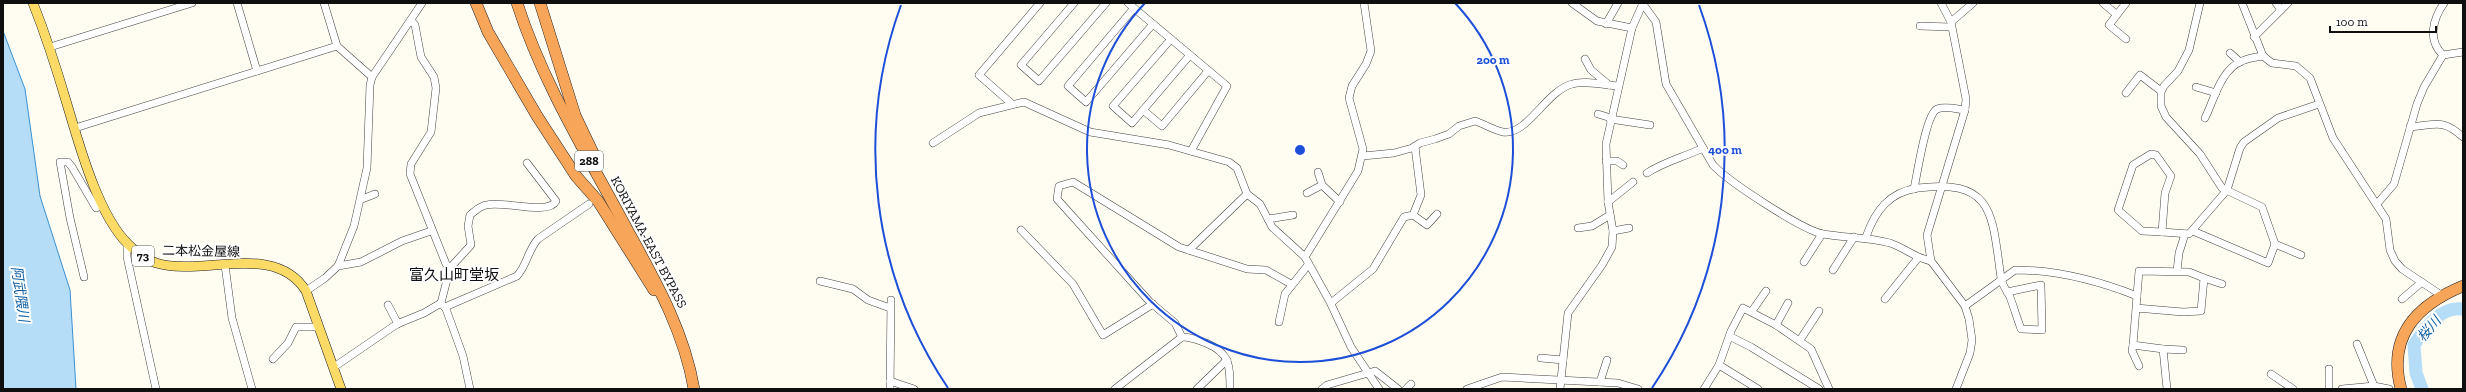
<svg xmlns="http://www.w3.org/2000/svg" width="2466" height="392" font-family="'Zilla Slab','Noto Sans JP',serif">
	<rect width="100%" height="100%" fill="#fffdf2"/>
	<polygon fill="#b5ddf8" stroke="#3a90d1" points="3,31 25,89 40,196 70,290 76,389 3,389"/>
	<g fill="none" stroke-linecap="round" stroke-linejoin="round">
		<path stroke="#b5ddf8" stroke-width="13" d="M2422,389L2416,373L2414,345C2425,328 2440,306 2463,309"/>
		<g stroke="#424242" stroke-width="8">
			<g id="minor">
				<polyline points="237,3 257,71"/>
				<polyline points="324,3 337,46 372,77"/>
				<polyline points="1074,3 1021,65 1039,81 1106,3"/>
				<polyline points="1128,3 1227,86 1191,151"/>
				<polyline points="1572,3 1597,21 1632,28"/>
				<polyline points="1941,3 1951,22"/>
				<polyline points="2103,3 2116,14"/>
				<polyline points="2126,3 2109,25 2126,39"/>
				<polyline points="2242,3 2263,56 2272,63 2296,66 2310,78 2333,138 2386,219 2390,250 2395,261 2402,269 2441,295"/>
				<polyline points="2276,3 2281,10"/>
				<path d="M2444,3C2433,19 2427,40 2443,55L2463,52"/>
				<path d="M1643,4L1656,22L1666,84L1713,165C1729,182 1802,230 1823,234C1846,238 1868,237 1890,243C1905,248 1915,258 1931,261"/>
				<polyline points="1134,8 1068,86 1086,102 1153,24"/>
				<polyline points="411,20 415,25 421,57 434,77 436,88 431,132 411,164 410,174 446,264 450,268"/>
				<polyline points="1606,24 1618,3"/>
				<polyline points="1920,26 1951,27"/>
				<polyline points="2254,37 2288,3"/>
				<polyline points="1171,39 1113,106 1132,123 1190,55"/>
				<polyline points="50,47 192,3"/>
				<polyline points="2230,53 2240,62"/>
				<polyline points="1585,59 1591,70 1609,85"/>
				<polyline points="2196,87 2216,93"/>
				<polyline points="2126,93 2140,75 2161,91"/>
				<polyline points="1012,104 979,75 1040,3"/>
				<polyline points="1143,110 1162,126 1208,71"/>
				<polyline points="1598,114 1611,118"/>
				<path d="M2205,118C2214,100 2221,69 2242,61C2248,58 2256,57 2263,56"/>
				<polyline points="1610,119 1650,125"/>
				<path d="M2410,127C2436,125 2442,118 2463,137"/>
				<polyline points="75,128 337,46"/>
				<polyline points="933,143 979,113 1024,102 1090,132 1169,145 1229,162 1237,168 1247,194 1260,204 1272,227 1305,257 1330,302 1351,347 1379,389"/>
				<polygon points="2151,154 2156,155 2171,176 2165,193 2162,232 2142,231 2118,210 2133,165"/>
				<path d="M1363,156L1394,153L1412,148L1420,143L1435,139L1449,134L1459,126L1475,121C1484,124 1494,130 1503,132C1527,136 1546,91 1572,84C1584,80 1604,85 1618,86"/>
				<polyline points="1606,161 1617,161 1623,165"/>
				<polyline points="1318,172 1322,185 1340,202"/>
				<path d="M1647,173C1664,162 1684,157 1703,148"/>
				<path d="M1914,189C1917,175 1926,114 1937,109C1945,106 1957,109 1965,110"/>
				<polyline points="1307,193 1322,185"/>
				<polyline points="362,199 375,194"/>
				<polyline points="1608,202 1633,182"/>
				<polyline points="2377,204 2394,184 2417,104 2424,87 2443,55"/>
				<polyline points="1413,215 1427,225 1437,214"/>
				<polyline points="1268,219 1293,215"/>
				<polyline points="1578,228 1592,226 1610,215"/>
				<polyline points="1021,230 1073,284 1103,335 1153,304"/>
				<polyline points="1613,231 1629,228"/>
				<polyline points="2193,231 2268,263 2275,244 2262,207 2222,188 2200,154 2166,117 2161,106 2161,92 2164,86 2178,71 2189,50 2200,3"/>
				<polyline points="2162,232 2189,234 2227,190 2240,148 2244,142 2278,118 2319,104"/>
				<path d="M1866,237C1875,211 1889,192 1918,188C1995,178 1992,216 2001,278C2002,285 2007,291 2010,297C2014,308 2017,318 2021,329L2042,330L2041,285L2007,292"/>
				<polyline points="127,243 127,257 156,389"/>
				<polyline points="2275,244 2301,255"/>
				<polyline points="1189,250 1247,194"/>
				<polyline points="1305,257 1358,171 1363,149 1349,98 1352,86 1366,64 1371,51 1364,3"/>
				<polyline points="1804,262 1822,234"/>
				<polyline points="225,265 232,318 252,389"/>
				<polyline points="338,266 361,262 402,241 431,231"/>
				<polyline points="1833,270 1854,237"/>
				<polyline points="2177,271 2179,253 2185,234"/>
				<polyline points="84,277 70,218 60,162 68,162 72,167 96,208 103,205"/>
				<polyline points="2204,278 2222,284"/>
				<polyline points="820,281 853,289 868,300 890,308"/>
				<polyline points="306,291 325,278 338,266 354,226 367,168 370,85 372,77 422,3"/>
				<polyline points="1885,299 1918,258"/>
				<polyline points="2402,299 2422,282"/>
				<path d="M441,303L450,268L471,245L468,226L470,215C475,211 480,206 486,205C503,200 548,216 556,201L527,163"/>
				<polyline points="1331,303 1373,269 1404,217 1413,215 1421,195 1415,147"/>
				<polyline points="388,305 398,324"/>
				<path d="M1965,306L2015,270C2055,270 2099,281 2137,296"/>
				<path d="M445,307L517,276C527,265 528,250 538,239L589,204"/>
				<polyline points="2136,308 2183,312 2201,311 2204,278 2189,272 2139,271 2133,345 2163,349 2167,389"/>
				<polyline points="1752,311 1766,291"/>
				<polyline points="1279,322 1285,294 1308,265"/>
				<polyline points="1776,325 1788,303"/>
				<polyline points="1731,337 1751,347 1819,389"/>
				<polyline points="1800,340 1819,311"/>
				<polyline points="2357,344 2374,386"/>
				<polyline points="2133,345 2132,351 2139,366"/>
				<polyline points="2163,349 2183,350"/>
				<polyline points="1541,358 1563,360"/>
				<polyline points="273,359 288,343 296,327 319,327"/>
				<polyline points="334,367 397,324 424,313 441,303 446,309 463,356 470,389"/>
				<polyline points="2271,374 2293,389"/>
				<polyline points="890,381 914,389"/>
				<polyline points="1600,382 1607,360"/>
				<polyline points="890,389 891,300"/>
				<polyline points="1115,389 1182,337"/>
				<polyline points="1197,389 1227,360"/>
				<path d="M1230,389C1230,365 1230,353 1206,343C1198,340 1191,337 1182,337L1175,323L1150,302L1057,199L1059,186L1073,182L1179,247L1247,269L1266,270L1291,284"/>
				<polyline points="1322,389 1327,385 1375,371 1398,389"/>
				<polyline points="1406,389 1411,384"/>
				<polyline points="1467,389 1502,377 1618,383 1638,389"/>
				<polyline points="1560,389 1568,313 1602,265 1612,247 1613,231 1608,202 1606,144 1632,28 1643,3"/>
				<polyline points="1704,389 1719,365"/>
				<polyline points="1758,389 1719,365 1731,331 1743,308 1776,325 1811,349 1829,389"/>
				<polyline points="1956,389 1970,353 1972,340 1969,319 1965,306 1931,261 1927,235 1965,110 1966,99 1951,22 1973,3"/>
				<polyline points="2329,389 2329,369"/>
				<polyline points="2342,389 2374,386 2389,389"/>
			</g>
		</g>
		<g stroke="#202020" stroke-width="10">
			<path id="major" d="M33,3C46,36 57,70 67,104C79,144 98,215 128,244C136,252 145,259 156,263C203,277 275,241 306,291L341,389"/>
		</g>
		<g stroke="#202020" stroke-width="12">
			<g id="highway">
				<polyline points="476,3 488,32 537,116 576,176 598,201 654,290"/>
				<path d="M517,3C543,84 588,156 628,231C656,282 684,331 694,389"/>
				<polyline points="540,3 575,115 595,157"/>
				<path d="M2401,389C2387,336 2417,305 2463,286"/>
			</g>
		</g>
		<use href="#minor" stroke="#fff" stroke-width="7"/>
		<use href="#major" stroke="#fbdb66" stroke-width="9"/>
		<use href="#highway" stroke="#f7a558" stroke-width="11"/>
	</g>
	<g fill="none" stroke="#1d4ed8" stroke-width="2">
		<path d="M1455 3A213 213 0 1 1 1145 3"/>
		<path d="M948 388A425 425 0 0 1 901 5M1699 5A425 425 0 0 1 1652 388"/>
	</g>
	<g text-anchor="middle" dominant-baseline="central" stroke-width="4" stroke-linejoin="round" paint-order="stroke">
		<g fill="#fff" stroke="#575757" stroke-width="1">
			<rect x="575" y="151" width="28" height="20" rx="3"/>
			<rect x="132" y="246" width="22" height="20" rx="3"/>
		</g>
		<g font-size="12" font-weight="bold" fill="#0f0f0f">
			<text x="589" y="161">288</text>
			<text x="143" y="256">73</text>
		</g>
		<g font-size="13" fill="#0f0f0f" stroke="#fff">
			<text transform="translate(649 242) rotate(62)">KORIYAMA-EAST BYPASS</text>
			<text transform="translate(201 251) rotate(1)">二本松金屋線</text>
		</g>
		<g font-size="14" font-style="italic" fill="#1462a6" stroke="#fff">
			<text transform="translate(20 294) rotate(82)">阿武隈川</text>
			<text transform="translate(2429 329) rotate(-50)">桜川</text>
		</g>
		<g font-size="15" fill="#0f0f0f" stroke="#fff">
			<text x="454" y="275">富久山町堂坂</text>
		</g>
	</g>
	<circle cx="1300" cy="150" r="6" fill="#1d4ed8" stroke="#fff" stroke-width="2"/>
	<g font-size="12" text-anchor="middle" font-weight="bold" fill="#1d4ed8" stroke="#fff" stroke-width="4" stroke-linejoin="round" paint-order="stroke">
		<text x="1493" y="64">200 m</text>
		<text x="1725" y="154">400 m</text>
	</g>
	<rect width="2466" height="392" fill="none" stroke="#0f0f0f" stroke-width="8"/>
	<path d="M2330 26v6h106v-6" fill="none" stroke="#0f0f0f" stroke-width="2"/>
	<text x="2336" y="26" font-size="12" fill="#0f0f0f" stroke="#ffffff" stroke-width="3" paint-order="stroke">100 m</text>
</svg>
